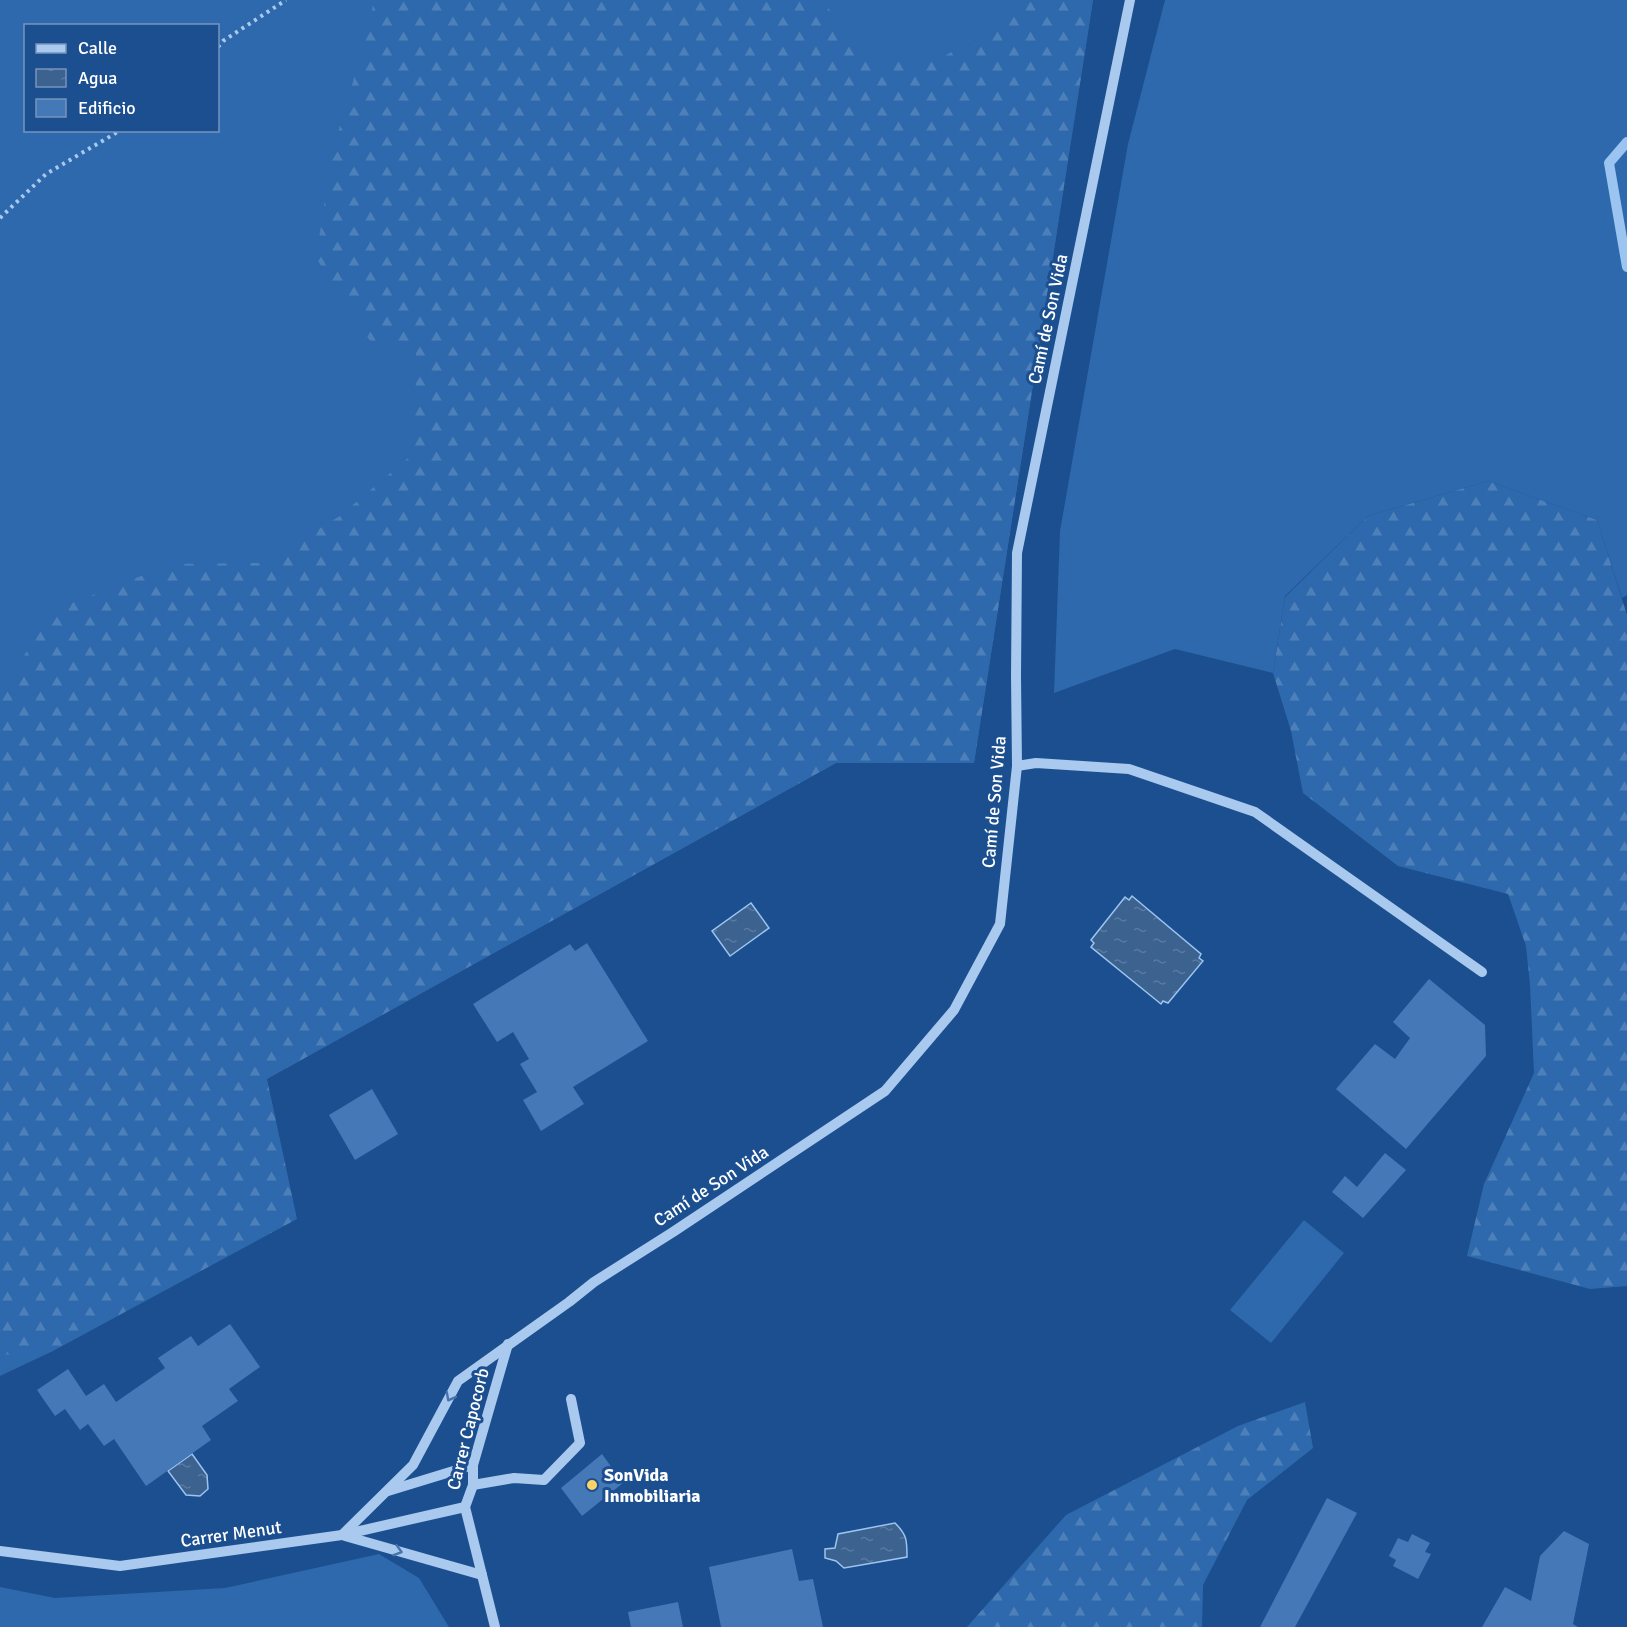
<svg xmlns="http://www.w3.org/2000/svg" width="1627" height="1627" font-family="Signika,sans-serif">
	<defs>
		<pattern id="forest-firs" width="22" height="20" patternUnits="userSpaceOnUse" patternTransform="scale(1.5)"><rect width="22" height="20" fill="#2e69ad"/><path d="M5 1l3.5 6h-7zM16 11l3.5 6h-7z" fill="#4d80b9"/></pattern>
		<pattern id="water-ripples" width="26" height="14" patternUnits="userSpaceOnUse" patternTransform="scale(1.5)"><rect width="26" height="14" fill="#3c6290"/><path d="M2 4q2-2 4 0t4 0M15 11q2-2 4 0t4 0" fill="none" stroke="#597aa1"/></pattern>
	</defs>
	<rect width="100%" height="100%" fill="#1b4f8f"/>
	<g fill="#2e69ad" fill-rule="evenodd">
		<path d="M0,0H1093L974,763H836L0,1227ZM26,26H218V130H26Z"/>
		<polygon points="1165,0 1627,0 1627,595 1622,598 1597,520 1488,481 1368,516 1285,596 1273,673 1175,649 1054,693 1060,531 1128,144"/>
		<polygon points="1304,1220 1344,1253 1271,1343 1230,1310"/>
		<polygon points="0,1264 53,1351 0,1376"/>
		<polygon points="379,1554 419,1578 449,1627 0,1627 0,1587 55,1598 225,1588"/>
	</g>
	<g fill="url(#forest-firs)">
		<polygon points="374,0 822,0 866,56 942,58 1031,0 1093,0 974,763 836,763 267,1079 297,1219 53,1351 0,1355 0,692 54,610 172,564 263,563 340,516 415,452 416,351 370,341 316,258 332,153 367,34"/>
		<polygon points="1488,481 1597,520 1627,615 1627,1286 1590,1289 1467,1256 1484,1184 1534,1073 1530,985 1526,946 1508,894 1398,866 1303,793 1291,731 1273,673 1285,597 1368,516"/>
		<polygon points="1305,1402 1313,1448 1247,1500 1203,1585 1202,1627 967,1627 1066,1515 1238,1426"/>
	</g>
	<g fill="url(#water-ripples)" stroke="#9cc4f0" stroke-width="1.5">
		<polygon points="1132,896 1201,954 1199,958 1203,961 1168,1003 1163,1001 1161,1004 1091,947 1094,943 1091,940 1125,897 1129,900"/>
		<polygon points="751,903 769,928 730,956 712,931"/>
		<polygon points="192,1454 207,1475 208,1489 200,1496 186,1495 168,1471"/>
		<path d="M895,1523C907,1535 907,1540 907,1557L844,1568L836,1561L825,1558V1549L835,1548L838,1534Z"/>
	</g>
	<g fill="none" stroke-linecap="round" stroke-linejoin="round">
		<polyline stroke="#9cc4f0" stroke-width="10" points="1627,142 1609,163 1627,267"/>
	</g>
	<g fill="#4478b7">
		<polygon points="587,943 648,1041 573,1087 584,1104 541,1131 523,1100 537,1092 520,1064 529,1059 513,1032 497,1042 473,1004 570,944 575,951"/>
		<polygon points="1429,979 1485,1025 1486,1056 1406,1149 1336,1089 1375,1044 1395,1059 1410,1038 1393,1022"/>
		<polygon points="372,1089 398,1134 355,1160 329,1115"/>
		<polygon points="1385,1153 1406,1170 1363,1218 1332,1192 1345,1176 1357,1187"/>
		<polygon points="230,1324 260,1367 229,1389 238,1401 202,1426 211,1440 146,1486 114,1439 104,1446 88,1424 80,1430 65,1409 55,1416 37,1390 68,1369 86,1396 104,1384 116,1402 165,1368 158,1358 191,1336 198,1346"/>
		<polygon points="602,1454 623,1483 582,1516 561,1488"/>
		<polygon points="1327,1498 1357,1513 1295,1627 1260,1627"/>
		<polygon points="1564,1531 1589,1544 1573,1624 1578,1627 1482,1627 1505,1587 1531,1601 1540,1556"/>
		<polygon points="1412,1534 1430,1543 1425,1552 1431,1554 1418,1579 1393,1566 1396,1560 1389,1556 1398,1538 1408,1542"/>
		<polygon points="792,1549 799,1581 813,1579 823,1627 721,1627 709,1567"/>
		<polygon points="678,1602 683,1627 631,1627 628,1612"/>
	</g>
	<g fill="none" stroke-linecap="round" stroke-linejoin="round">
		<g stroke="#a9c9ee" stroke-width="4" stroke-dasharray="3 4.5" stroke-linecap="butt">
			<polyline points="218,47 223,41 286,0"/>
			<polyline points="0,218 46,174 121,130"/>
		</g>
		<g stroke="#a9c9ee" stroke-width="10">
			<polyline points="1017,766 1036,763 1129,769 1255,812 1482,972"/>
			<polyline points="473,1485 514,1478 544,1480 580,1443 571,1399"/>
			<polyline points="388,1491 473,1465"/>
			<polyline points="342,1535 413,1465 458,1381 569,1302 594,1282 673,1232 885,1091 954,1010 1000,924 1017,766 1016,676 1017,553 1130,0"/>
			<polyline points="345,1536 482,1575"/>
			<polyline points="0,1551 120,1566 342,1535 465,1507"/>
			<polyline points="495,1627 465,1507 473,1485 473,1465 508,1344"/>
		</g>
	</g>
	<defs><path id="oneway-chevron" d="M-2-3.5L2.5 0L-2 3.5" fill="none" stroke-width="1.6" stroke-linecap="round" stroke-linejoin="round" transform="scale(1.5)"/></defs>
	<g stroke="#4674ac">
		<use href="#oneway-chevron" transform="translate(450 1397) rotate(118)"/>
		<use href="#oneway-chevron" transform="translate(398 1551) rotate(16)"/>
	</g>
	<circle fill="#ffd166" stroke="#1b4f8f" stroke-width="2" cx="592" cy="1485" r="6"/>
	<g text-anchor="middle" dominant-baseline="central" stroke-width="6" stroke-linejoin="round" paint-order="stroke">
		<g font-size="18" fill="#fff" stroke="#1b4f8f">
			<text transform="translate(1048 319) rotate(-78)">Camí de Son Vida</text>
			<text transform="translate(994 802) rotate(-85)">Camí de Son Vida</text>
			<text transform="translate(711 1186) rotate(-33)">Camí de Son Vida</text>
			<text transform="translate(468 1429) rotate(-76)">Carrer Capocorb</text>
			<text transform="translate(231 1534) rotate(-8)">Carrer Menut</text>
		</g>
		<g font-size="18" font-weight="bold" fill="#fff" stroke="#1b4f8f" text-anchor="start">
			<text x="604" y="1475">SonVida<tspan x="604" dy="21">Inmobiliaria</tspan></text>
		</g>
	</g>
	<rect x="24" y="24" width="195" height="108" fill="#1b4f8f" stroke="#7695bc" stroke-width="1.5"/>
	<rect x="36" y="44" width="30" height="9" fill="#a9c9ee" stroke="#7695bc" stroke-width="1.5"/>
	<text x="78" y="54" font-size="18" fill="#ffffff">Calle</text>
	<rect x="36" y="69" width="30" height="18" fill="url(#water-ripples)" stroke="#7695bc" stroke-width="1.5"/>
	<text x="78" y="84" font-size="18" fill="#ffffff">Agua</text>
	<rect x="36" y="99" width="30" height="18" fill="#4478b7" stroke="#7695bc" stroke-width="1.5"/>
	<text x="78" y="114" font-size="18" fill="#ffffff">Edificio</text>
</svg>
